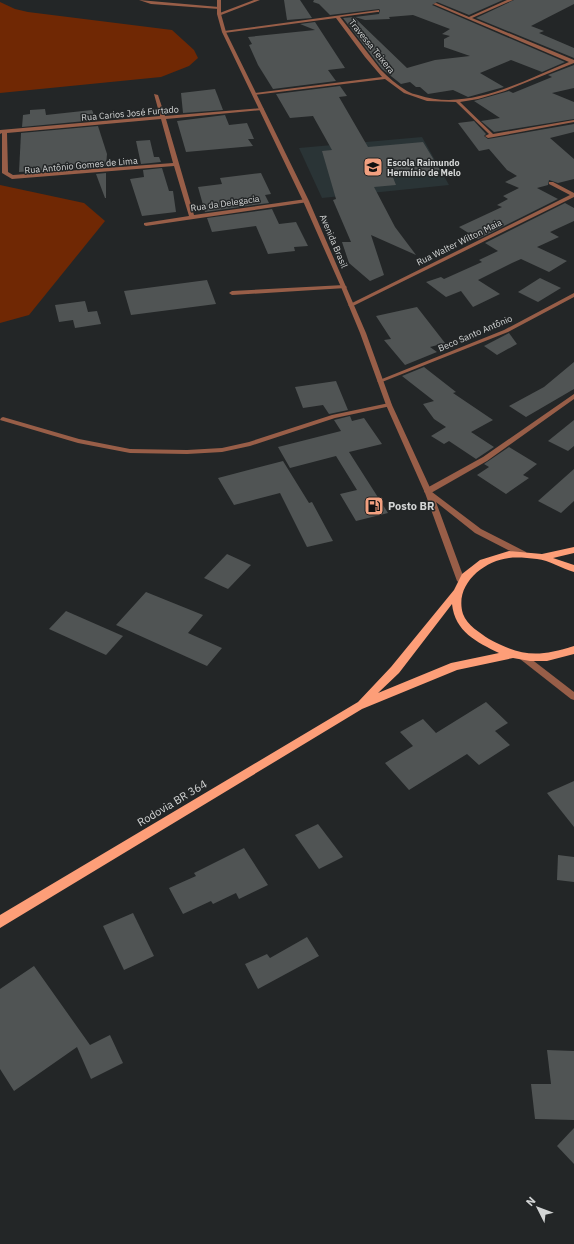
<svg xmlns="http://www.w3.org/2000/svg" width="574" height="1244" font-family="'IBM Plex Sans',sans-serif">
	<rect width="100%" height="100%" fill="#232627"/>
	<polygon fill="#2a3436" points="422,137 449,185 322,198 299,148"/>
	<g fill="#702804">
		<polygon points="0,2 15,9 28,12 172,30 194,50 198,58 189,66 161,77 0,93"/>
		<polygon points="0,185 84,203 105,221 29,315 0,323"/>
	</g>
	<g fill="#505454">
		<polygon points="284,0 300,0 312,18 287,20"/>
		<polygon points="314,0 503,0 469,15 437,2 432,5 565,62 542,72 511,60 480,73 504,87 468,97 453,90 428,94 420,87 416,87 410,82 401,84 382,69 343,18 354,17 407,68 435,60 470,56 444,47 444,39 450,36 442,34 450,29 413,15 389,17 390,19 365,20 355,17 379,14 380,10 379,9 330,15 319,4 313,2"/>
		<polygon points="514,0 574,0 574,4 531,26 544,31 539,33 574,48 574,58 476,18"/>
		<polygon points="315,22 345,68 328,70 336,81 273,89 258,65 249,45 252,44 248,37 315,30 300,24"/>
		<polygon points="574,65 574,88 552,93 574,102 574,119 494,132 481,121 500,118 474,101 509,91 513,93 552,77 548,75"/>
		<polygon points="340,86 347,96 339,97 368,147 423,142 440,170 392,175 396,185 374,187 395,227 416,255 371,235 384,275 370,281 349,263 342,242 351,242 333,200 336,199 322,151 332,150 313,116 290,118 276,94"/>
		<polygon points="215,89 223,110 183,113 181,93"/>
		<polygon points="45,109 46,115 92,110 96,120 22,127 23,115 30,114 30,110"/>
		<polygon points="225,115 229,125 247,123 254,139 248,139 253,146 186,152 177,121"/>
		<polygon points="474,121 486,134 484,136 488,139 574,124 574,132 550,138 574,159 574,179 558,183 549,180 548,185 537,188 558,199 478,239 459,227 502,207 497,205 508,199 503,196 519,188 505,182 517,176 507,170 489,149 479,151 458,123"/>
		<polygon points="98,126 107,154 106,166 19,172 21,133"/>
		<polygon points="150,140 154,157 159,157 161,162 141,164 136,141"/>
		<polygon points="162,168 169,191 173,191 176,212 142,216 130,179 144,177 143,170"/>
		<polygon points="106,173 106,198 105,198 96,174"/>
		<polygon points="261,173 271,194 265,195 269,203 205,212 198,187 222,184 220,178"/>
		<polygon points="565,203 574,208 574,221 550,232 559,237 537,247 567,261 549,272 521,259 512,263 478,280 500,294 473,307 461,291 446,297 426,282 441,277 444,279 482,262 479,260 498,251 485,243"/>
		<polygon points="272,209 279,224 296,222 308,246 294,247 295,251 268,254 256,226 212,232 207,218"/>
		<polygon points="540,278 561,288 538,302 518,292"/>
		<polygon points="207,280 216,304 131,315 124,291"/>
		<polygon points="85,301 88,312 97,311 101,324 75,328 73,320 59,322 55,305"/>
		<polygon points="417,307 445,343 430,347 437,352 405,365 384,340 391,339 376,316"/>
		<polygon points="509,333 517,344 497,355 484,346"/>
		<polygon points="574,362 574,389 526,417 509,406 544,387"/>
		<polygon points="424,367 456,392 453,393 493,420 471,432 494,447 476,459 449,441 444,444 431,436 446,427 434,419 423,404 434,401 402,376"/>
		<polygon points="336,381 348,410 329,414 323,405 303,408 295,387"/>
		<polygon points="350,416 352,421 364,418 382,444 349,452 388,513 356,521 340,494 357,490 336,456 290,468 278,447 341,431 334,420"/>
		<polygon points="574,420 574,446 568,451 548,441"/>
		<polygon points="509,447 537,464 523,475 529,478 506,494 477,475 489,467 484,464"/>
		<polygon points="283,461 309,503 312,502 333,541 307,547 280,493 234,505 218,478"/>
		<polygon points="574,469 574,501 561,513 538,501"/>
		<polygon points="227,554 251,565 228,589 204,578"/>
		<polygon points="146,592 203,615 188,633 222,648 207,666 116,625"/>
		<polygon points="66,611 123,636 106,655 49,629"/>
		<polygon points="486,702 508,723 495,731 510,745 479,765 467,754 409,790 385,763 413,746 400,732 423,719 436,733"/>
		<polygon points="574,781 574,827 547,793"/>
		<polygon points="318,824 343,857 319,869 295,835"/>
		<polygon points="244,848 268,885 239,899 236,893 213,904 211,901 183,914 169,888 196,876 194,873"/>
		<polygon points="558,855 574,857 574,882 557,880"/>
		<polygon points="133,913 154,956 124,970 103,926"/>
		<polygon points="307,937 319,956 258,989 245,964 267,954 270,958"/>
		<polygon points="34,966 90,1045 110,1035 123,1063 91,1079 77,1047 14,1091 0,1069 0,989"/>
		<polygon points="547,1050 574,1051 574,1120 535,1119 531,1084 551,1084"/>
		<polygon points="574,1128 574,1164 557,1146"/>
	</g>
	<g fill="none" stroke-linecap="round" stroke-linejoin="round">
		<g fill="#985e48" fill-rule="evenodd">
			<polygon points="139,0 219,7 221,8 219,9 151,4"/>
			<polygon points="254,0 260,0 221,15 217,14"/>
			<path d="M507,0H513L472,18L574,60V63L505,91L478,99L460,102L493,134L574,120V122L488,138L485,136L489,134L456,102L427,101L404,93L385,79L253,95V94L255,93L382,77L365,57L336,18L224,33L222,32L224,31L379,10V12H377L340,17L381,70C388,77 397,85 407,91C410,93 414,94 418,95C468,112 523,81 569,62L433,4L436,3L469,17Z"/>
			<path d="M154,94L158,95L165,116L262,108L264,109L262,110L166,119L194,215L306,199L308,200V202L146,226L144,225V223L189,216L174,166L12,179L2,173V133L0,134V130L160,116ZM161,119L173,163L13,175L8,172L7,133Z"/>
			<polygon points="549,182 553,182 574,193 574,197 353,306 351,307 348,305 570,195 549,184"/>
			<polygon points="344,285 347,287 346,288 232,295 229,293 232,291"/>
			<polygon points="574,293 574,297 508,332 382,382 380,383 377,381 504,330"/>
			<polygon points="574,394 574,399 487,461 431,493 425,493 424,491 425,489 483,457"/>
			<polygon points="389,403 392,405 391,406 335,418 250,446 222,452 187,454 130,453 78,443 0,420 1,418 3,417 79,439 130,449 187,450 222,448 249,442 332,415"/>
			<polygon points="523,654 526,655 574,692 574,700 571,699 520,659 519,657 520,655"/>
		</g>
		<polygon fill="#985e48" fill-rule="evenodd" points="217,0 221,0 221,14 226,32 309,201 366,333 392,405 432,492 481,529 526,552 527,554 526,556 520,556 475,533 436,502 465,581 461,584 457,581 425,493 386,405 360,333 341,287 303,201 222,32 217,14"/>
		<path fill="#fd9e78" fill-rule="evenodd" d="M574,547V553L553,558L574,565V572C562,569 549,560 537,559C528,558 517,557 509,558C483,561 454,585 463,614C467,625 480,633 489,639C522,657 539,657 574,646V654L547,661H530L513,658L457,670L362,709L0,928V915L358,702L391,667L454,590L462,574L480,560L509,551L542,554ZM452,604C455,632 477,642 499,653L451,663L378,693L399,673Z"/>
	</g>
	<defs>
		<g id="school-square" transform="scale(1)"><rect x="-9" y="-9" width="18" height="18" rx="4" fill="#f2a080" stroke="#232627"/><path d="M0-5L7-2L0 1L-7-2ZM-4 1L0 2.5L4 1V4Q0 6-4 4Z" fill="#111"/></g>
		<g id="fuel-square" transform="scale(1)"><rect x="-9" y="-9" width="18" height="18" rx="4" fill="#f2a080" stroke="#232627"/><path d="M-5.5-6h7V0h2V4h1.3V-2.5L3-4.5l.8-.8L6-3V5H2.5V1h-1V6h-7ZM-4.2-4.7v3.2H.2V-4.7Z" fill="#111"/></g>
	</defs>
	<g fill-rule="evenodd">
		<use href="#school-square" x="373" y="167"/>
		<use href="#fuel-square" x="374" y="506"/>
	</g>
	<g text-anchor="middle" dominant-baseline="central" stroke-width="3" stroke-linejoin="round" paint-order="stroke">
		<g font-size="9" fill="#d3d5d5" stroke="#232627">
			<text transform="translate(372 46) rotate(51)">Travessa Teixera</text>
			<text transform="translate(130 113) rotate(-5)">Rua Carios José Furtado</text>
			<text transform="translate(81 165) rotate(-5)">Rua Antônio Gomes de Lima</text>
			<text transform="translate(225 203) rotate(-8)">Rua da Delegacia</text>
			<text transform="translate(334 241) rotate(67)">Avenida Brasil</text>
			<text transform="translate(459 242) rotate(-26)">Rua Walter Wilton Maia</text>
			<text transform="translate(475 333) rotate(-23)">Beco Santo Antônio</text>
		</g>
		<g font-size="9" font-weight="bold" fill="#d3d5d5" stroke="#232627" text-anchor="start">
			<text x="387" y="162">Escola Raimundo<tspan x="387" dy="10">Hermínio de Melo</tspan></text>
		</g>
		<g font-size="11" font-weight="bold" fill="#d3d5d5" stroke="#232627" text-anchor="start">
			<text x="388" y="506">Posto BR</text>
		</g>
		<g font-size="11" fill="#d3d5d5" stroke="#232627">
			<text transform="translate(172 803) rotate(-31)">Rodovia BR 364</text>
		</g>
	</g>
	<g transform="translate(538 1208) rotate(312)" stroke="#232627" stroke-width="3" paint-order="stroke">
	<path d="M0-3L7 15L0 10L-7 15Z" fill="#d3d5d5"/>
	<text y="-6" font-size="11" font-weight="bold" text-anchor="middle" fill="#d3d5d5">N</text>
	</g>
</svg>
